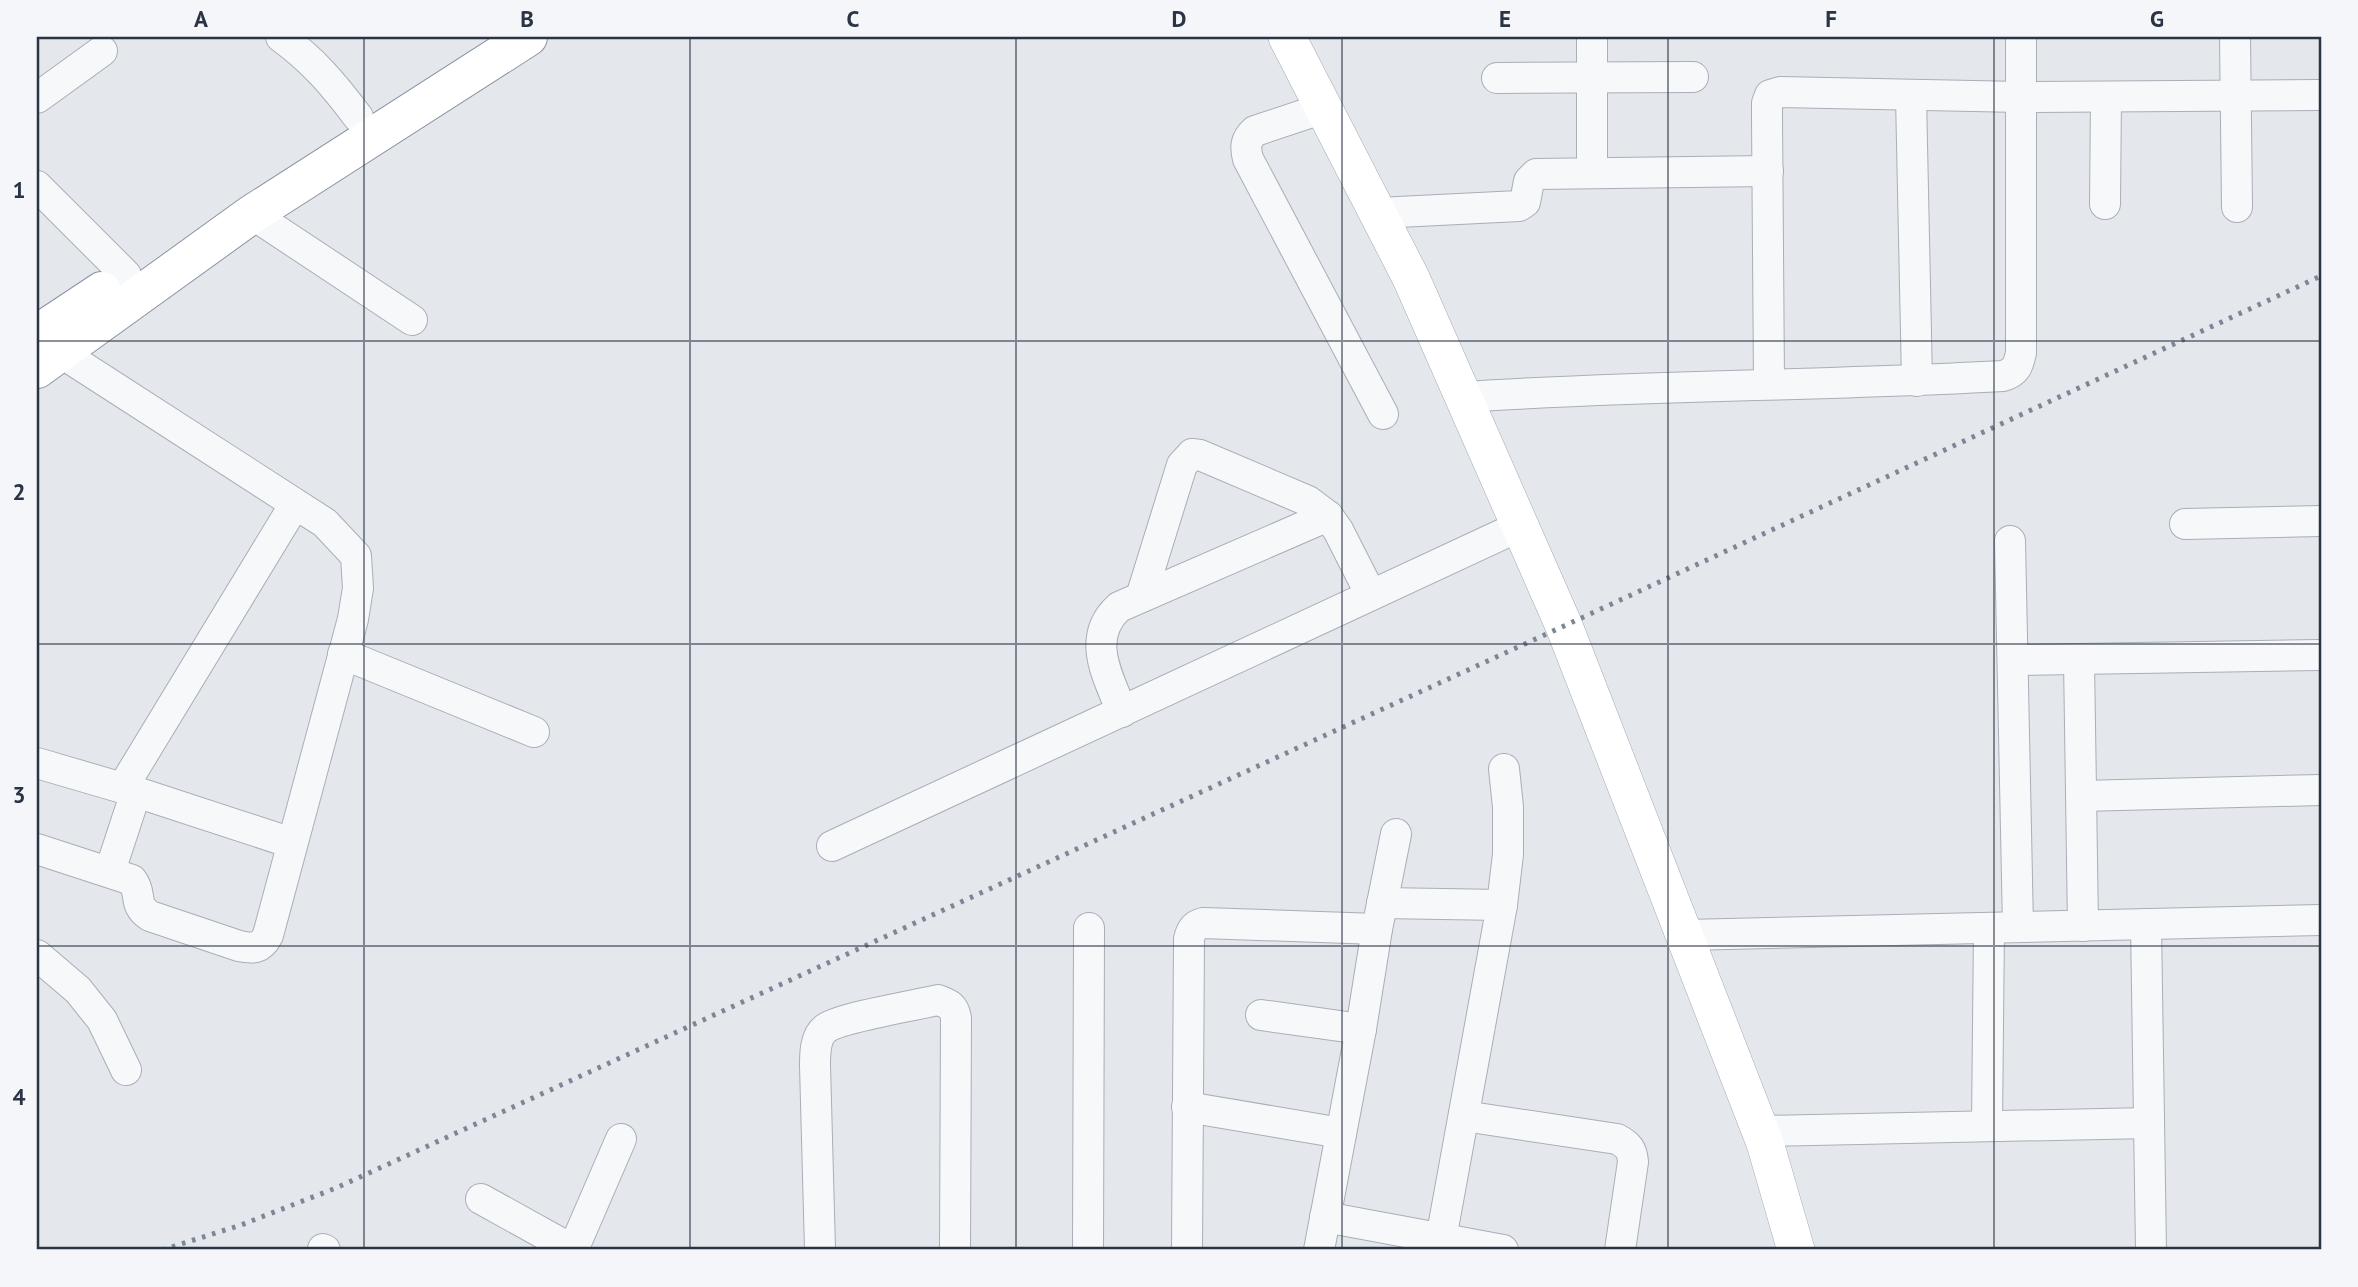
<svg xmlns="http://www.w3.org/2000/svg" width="2358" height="1287" font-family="'PT Sans',sans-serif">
	<rect width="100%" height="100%" fill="#e4e7ec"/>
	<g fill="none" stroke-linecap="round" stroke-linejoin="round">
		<g stroke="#a9aeb7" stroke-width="32">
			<g id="minor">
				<path d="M281,37C313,60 334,85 358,117"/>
				<polyline points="1592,37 1592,173"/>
				<polyline points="2235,37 2237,207"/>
				<polyline points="1497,78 1693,77"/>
				<polyline points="1911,96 1917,381"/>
				<polyline points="37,98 102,51"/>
				<path d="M1324,108L1255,131C1245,140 1245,147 1248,159L1383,414"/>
				<polyline points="37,186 126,275"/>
				<polyline points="2105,204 2106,97"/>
				<polyline points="1378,213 1519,206 1525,202 1529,181 1536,174 1768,171"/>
				<polyline points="252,214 412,320"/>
				<polyline points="1769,384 1767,116 1767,103 1770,95 1780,92 2021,97 2321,95"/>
				<path d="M1463,397C1643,385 1823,386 2003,376C2016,372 2018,366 2021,353V37"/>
				<polyline points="2185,524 2321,521"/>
				<polyline points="2010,541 2018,927"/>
				<polyline points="1141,597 1182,465 1192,454 1200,455 1308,501 1328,516"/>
				<polyline points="343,654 534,732"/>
				<polyline points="2079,659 2083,926"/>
				<polyline points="2013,660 2321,655"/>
				<path d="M1122,712C1108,676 1085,638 1119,607L1328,516L1338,530L1371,595"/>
				<polyline points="37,763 136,792 292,843"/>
				<polyline points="123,787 295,504"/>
				<polyline points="2081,796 2321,790"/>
				<polyline points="832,846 1520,526"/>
				<path d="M37,849L132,880C143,895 132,904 150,916L239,946C253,949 261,949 268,935L353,619L358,588L356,556L325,523L60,352"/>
				<polyline points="110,871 136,792"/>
				<polyline points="1382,903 1502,905"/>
				<polyline points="2146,924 2151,1250"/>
				<polyline points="1685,935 2321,920"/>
				<polyline points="37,955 78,990 102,1020 126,1070"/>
				<polyline points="1261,1015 1361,1029"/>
				<polyline points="1187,1107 1341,1133"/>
				<path d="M1464,1116L1617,1139C1628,1145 1632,1149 1633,1162L1620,1250"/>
				<polyline points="1987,1125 1989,928"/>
				<polyline points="1760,1131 2149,1123"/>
				<polyline points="481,1199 573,1250"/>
				<polyline points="1325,1217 1503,1250"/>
				<polyline points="323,1249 325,1250"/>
				<polyline points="573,1250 621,1139"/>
				<path d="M820,1250L815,1065C815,1054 815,1037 825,1029C838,1018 917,1005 938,1000C949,1004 954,1006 956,1018L955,1250"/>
				<polyline points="1088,1250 1089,928"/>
				<path d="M1187,1250L1189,939C1191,930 1194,925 1203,923L1377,929"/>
				<polyline points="1319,1250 1361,1029 1377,929 1396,834"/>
				<polyline points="1439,1250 1502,905 1508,854 1508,807 1504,769"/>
			</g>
		</g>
		<g stroke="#a3abb8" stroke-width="38">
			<polyline id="major" points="1287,37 1411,278 1564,626 1765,1143 1796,1250"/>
		</g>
		<g stroke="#8b94a3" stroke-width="40">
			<g id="highway">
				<polyline points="37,334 102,291"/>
				<polyline points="37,369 252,214 528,37"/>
			</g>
		</g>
		<use href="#minor" stroke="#f7f8fa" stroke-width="30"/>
		<use href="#major" stroke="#fff" stroke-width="37"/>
		<use href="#highway" stroke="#fff" stroke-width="38"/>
		<polyline stroke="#7d8696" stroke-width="5" stroke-dasharray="3.5 7" stroke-linecap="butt" points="162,1250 241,1225 336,1188 1564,626 2321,276"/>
	</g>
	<path fill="none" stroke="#2b3445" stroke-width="2" stroke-opacity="0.55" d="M364,37V1250M690,37V1250M1016,37V1250M1342,37V1250M1668,37V1250M1994,37V1250M37,341H2321M37,644H2321M37,946H2321"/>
	<rect width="2358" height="1287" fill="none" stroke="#f4f6f9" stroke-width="77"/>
	<rect x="38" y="38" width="2282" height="1210" fill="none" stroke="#2b3445" stroke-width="2.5"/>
	<g font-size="23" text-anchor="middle" font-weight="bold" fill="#2b3445">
		<text x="201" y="27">A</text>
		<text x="527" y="27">B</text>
		<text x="853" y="27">C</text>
		<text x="1179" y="27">D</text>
		<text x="1505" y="27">E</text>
		<text x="1831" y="27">F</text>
		<text x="2157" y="27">G</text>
		<text x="19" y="198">1</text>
		<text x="19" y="500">2</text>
		<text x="19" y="803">3</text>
		<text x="19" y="1105">4</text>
	</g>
</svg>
